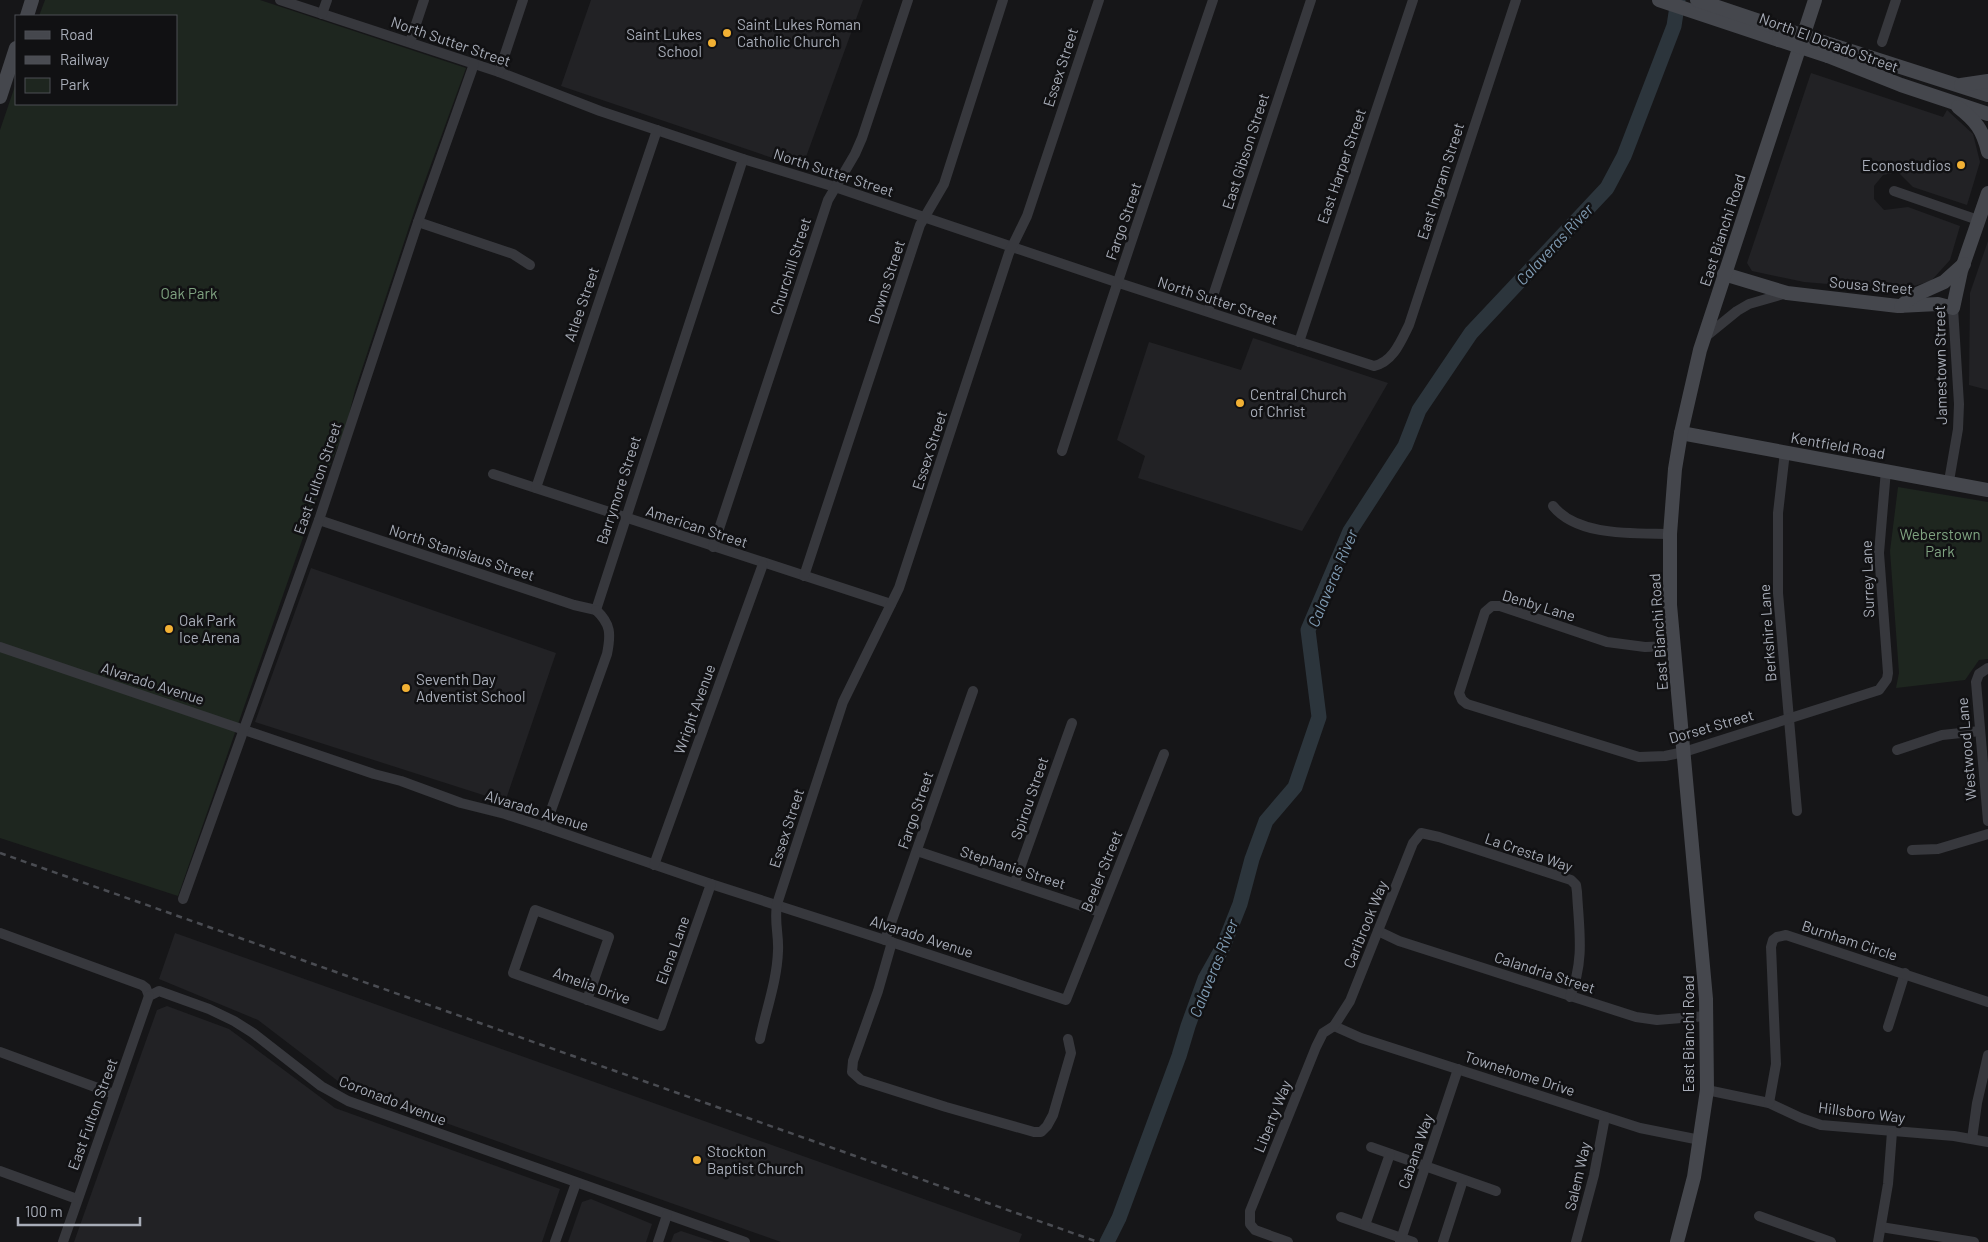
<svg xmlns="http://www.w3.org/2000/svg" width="1988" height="1242" font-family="Barlow,sans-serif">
	<rect width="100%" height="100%" fill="#161618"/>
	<g fill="#222225">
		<polygon points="591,0 863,0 802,168 561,86"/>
		<polygon points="1811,73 1943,117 1947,110 1973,134 1980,162 1967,205 1913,187 1898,172 1883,175 1874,186 1874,199 1884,210 1908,207 1960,226 1950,260 1931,281 1900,290 1804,282 1752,271 1747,263"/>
		<polygon points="1988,241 1988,390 1969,385 1970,293"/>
		<polygon points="1253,338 1388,383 1302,531 1138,478 1145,456 1117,440 1149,342 1241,370"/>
		<polygon points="311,568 556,653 505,802 255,722"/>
		<polygon points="175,933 1022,1234 1019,1242 781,1242 347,1088 258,1020 159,979"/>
		<polygon points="167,1006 229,1029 335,1108 560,1189 542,1242 74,1242 157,1010"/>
		<polygon points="591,1199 652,1224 646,1242 568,1242 582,1202"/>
		<polygon points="681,1231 714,1242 671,1242 674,1234"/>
	</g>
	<g fill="#1e261f">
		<polygon points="45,0 260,0 466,68 418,200 355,390 346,427 320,489 178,896 0,838 0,130 16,83 16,104 176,104 176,16 39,16"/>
		<polygon points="1898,487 1988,502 1988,659 1979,660 1965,680 1896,688 1899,673 1890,551"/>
	</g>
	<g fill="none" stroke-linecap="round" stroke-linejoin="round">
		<polyline stroke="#2c353c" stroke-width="15" points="1107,1242 1119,1218 1179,1056 1188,1026 1205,979 1223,947 1240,904 1252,859 1266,821 1295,787 1319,717 1308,630 1350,531 1405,446 1419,410 1471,333 1607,188 1624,156 1674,26 1678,0"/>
		<g stroke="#37383d" stroke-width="10">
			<path d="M280,0L499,72L600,111L743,159L835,187L1116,282L1374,366C1393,362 1401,341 1409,325L1516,0"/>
			<polyline points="322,14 327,0"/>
			<polyline points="410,42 424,0"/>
			<polyline points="1882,42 1896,0"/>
			<polyline points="499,72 523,0"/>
			<polyline points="1894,191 1978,220"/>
			<polyline points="418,222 513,254 530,265"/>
			<polyline points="1208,311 1311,0"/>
			<polyline points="1705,337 1737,311 1749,304 1787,293"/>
			<polyline points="1299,342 1413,0"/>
			<path d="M1062,451C1111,300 1162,150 1213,0"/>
			<polyline points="1785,452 1778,513 1778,593 1797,811"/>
			<polyline points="493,474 891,604"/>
			<polyline points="1949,481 1958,429 1959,404 1953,308"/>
			<polyline points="536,488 657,130"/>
			<path d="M1553,506C1578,537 1635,533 1670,534"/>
			<polyline points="319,520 574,605 596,610"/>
			<polyline points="713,547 828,200 855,154 862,138 908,0"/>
			<polyline points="804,576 920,225 944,184 1003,0"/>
			<polyline points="596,610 743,159"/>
			<polyline points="1674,646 1645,647 1607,642 1500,606 1492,606 1485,612 1459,693 1462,700 1467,704 1639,757 1665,756 1684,752 1879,690 1887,679 1888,673 1879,553 1886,470"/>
			<polyline points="0,647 374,774 401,781 461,803 505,814 545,827 711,884 885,940 1066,1000 1164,754"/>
			<polyline points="1988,668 1979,674 1976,682 1988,821"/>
			<polyline points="1897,750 1942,735 1980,731"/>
			<path d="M545,827L607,654C611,634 611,624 596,610"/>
			<polyline points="1912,850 1938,849 1988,834"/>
			<polyline points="917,851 1100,912"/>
			<polyline points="654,865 763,564"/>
			<polyline points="1015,882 1072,723"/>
			<polyline points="183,899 319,520 418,222 474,64"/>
			<polyline points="1378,931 1399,941 1636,1017 1657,1020 1706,1016"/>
			<polyline points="0,933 142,985 146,988 149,996"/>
			<polyline points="885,940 973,691"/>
			<polyline points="892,942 878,991 853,1061 852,1072 861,1080 946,1107 1034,1132 1041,1132 1047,1126 1053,1115 1071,1053 1068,1039"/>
			<polyline points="149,996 159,991 209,1009 234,1021 253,1033 321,1086 348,1101 745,1242"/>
			<polyline points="587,1000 609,937 535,910 513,973 661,1026 711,884"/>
			<polyline points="1334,1026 1361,1038 1640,1128 1700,1140"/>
			<polyline points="1888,1027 1905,973"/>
			<path d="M760,1039C766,1010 777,981 778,951C779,934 774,923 777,904L843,702L899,588L1009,253L1027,216L1099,0"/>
			<polyline points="0,1052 114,1094"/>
			<polyline points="1707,1090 1769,1103 1801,1118 1821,1125 1954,1136 1988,1142"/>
			<polyline points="1769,1103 1776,1064 1771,947 1773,940 1777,937 1786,935 1988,1002"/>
			<polyline points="1972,1139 1977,1103 1988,1055"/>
			<polyline points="1371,1147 1496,1191"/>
			<polyline points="0,1171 77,1199"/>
			<polyline points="1759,1216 1831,1242"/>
			<polyline points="1341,1217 1413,1242"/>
			<polyline points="1365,1225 1390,1154"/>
			<polyline points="1881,1227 1974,1242"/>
			<polyline points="63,1242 149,996"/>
			<polyline points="555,1242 576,1183"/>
			<polyline points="658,1242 667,1215"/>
			<path d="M1288,1242L1255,1230L1250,1224V1211L1316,1047L1323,1033L1334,1026L1350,1001L1413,843L1421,833L1439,837L1571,880L1576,885L1577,892C1579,931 1585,959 1570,997"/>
			<polyline points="1400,1242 1458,1069"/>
			<polyline points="1443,1242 1463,1180"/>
			<polyline points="1576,1242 1594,1175 1605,1117"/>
			<polyline points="1878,1242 1888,1184 1892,1132"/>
		</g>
		<g stroke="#45474d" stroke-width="14">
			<polyline points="1659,0 1779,40"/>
			<polyline points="1697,0 1783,29"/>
			<polyline points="27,16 32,0"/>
			<polyline points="1832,45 1988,95"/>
			<polyline points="1828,56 1901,85 1988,114"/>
			<polyline points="1961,85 1988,81"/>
			<polyline points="0,97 16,48"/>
			<path d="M1958,107C1976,121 1983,130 1988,152"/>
			<polyline points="1724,274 1787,293 1898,306 1938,304 1953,308 1961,271 1988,193"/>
			<polyline points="1901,306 1915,295 1944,282 1964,264"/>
			<polyline points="1681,433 1988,490"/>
			<polyline points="1677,1242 1694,1177 1707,1090 1706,999 1670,605 1670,534 1675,469 1681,433 1700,350 1815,0"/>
		</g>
		<polyline stroke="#4a4c52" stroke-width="2.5" stroke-dasharray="6 5" stroke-linecap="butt" points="0,853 1098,1242"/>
		<g stroke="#45474d" stroke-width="14">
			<polyline points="1783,29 1832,45"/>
			<polyline points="1779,40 1828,56"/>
		</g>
	</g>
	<g fill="#f2b134" stroke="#111113" stroke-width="2">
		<circle cx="727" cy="33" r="5"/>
		<circle cx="712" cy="43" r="5"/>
		<circle cx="1961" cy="165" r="5"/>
		<circle cx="1240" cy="403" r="5"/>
		<circle cx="169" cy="629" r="5"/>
		<circle cx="406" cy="688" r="5"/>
		<circle cx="697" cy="1160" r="5"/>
	</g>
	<g text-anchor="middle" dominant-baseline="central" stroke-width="5" stroke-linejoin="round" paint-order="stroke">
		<g font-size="15" fill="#a8adb8" stroke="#111113" text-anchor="start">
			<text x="737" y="24">Saint Lukes Roman<tspan x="737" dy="17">Catholic Church</tspan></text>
			<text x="702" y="34" text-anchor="end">Saint Lukes<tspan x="702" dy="17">School</tspan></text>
			<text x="1951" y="165" text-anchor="end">Econostudios</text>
			<text x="1250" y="394">Central Church<tspan x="1250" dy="17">of Christ</tspan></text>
			<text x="179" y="620">Oak Park<tspan x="179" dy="17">Ice Arena</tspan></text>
			<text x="416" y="679">Seventh Day<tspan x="416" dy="17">Adventist School</tspan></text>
			<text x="707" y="1151">Stockton<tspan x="707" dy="17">Baptist Church</tspan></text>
		</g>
		<g font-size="15" fill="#a8adb8" stroke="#111113">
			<text transform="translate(451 41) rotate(19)">North Sutter Street</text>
			<text transform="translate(1829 42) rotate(20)">North El Dorado Street</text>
			<text transform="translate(1060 67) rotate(-72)">Essex Street</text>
			<text transform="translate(1245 151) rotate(-72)">East Gibson Street</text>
			<text transform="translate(1341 166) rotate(-71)">East Harper Street</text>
			<text transform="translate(834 172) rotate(18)">North Sutter Street</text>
			<text transform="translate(1440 181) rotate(-72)">East Ingram Street</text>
			<text transform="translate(1123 221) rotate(-71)">Fargo Street</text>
			<text transform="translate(1722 230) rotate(-72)">East Bianchi Road</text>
			<text transform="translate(790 266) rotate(-72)">Churchill Street</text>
			<text transform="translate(886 282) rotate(-72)">Downs Street</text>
			<text transform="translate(1871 285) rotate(5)">Sousa Street</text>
			<text transform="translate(1218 300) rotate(18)">North Sutter Street</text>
			<text transform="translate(581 304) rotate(-71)">Atlee Street</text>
			<text transform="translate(1940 365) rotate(-91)">Jamestown Street</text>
			<text transform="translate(1838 445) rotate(10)">Kentfield Road</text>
			<text transform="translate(929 450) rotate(-72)">Essex Street</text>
			<text transform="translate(317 478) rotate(-71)">East Fulton Street</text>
			<text transform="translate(618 490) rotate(-72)">Barrymore Street</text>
			<text transform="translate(697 526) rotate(18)">American Street</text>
			<text transform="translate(462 552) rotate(18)">North Stanislaus Street</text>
			<text transform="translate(1867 579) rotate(-92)">Surrey Lane</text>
			<text transform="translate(1539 605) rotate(17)">Denby Lane</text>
			<text transform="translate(1658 632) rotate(-94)">East Bianchi Road</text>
			<text transform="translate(1767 633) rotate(-94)">Berkshire Lane</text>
			<text transform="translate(153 683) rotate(18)">Alvarado Avenue</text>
			<text transform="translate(694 709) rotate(-70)">Wright Avenue</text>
			<text transform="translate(1711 726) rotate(-16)">Dorset Street</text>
			<text transform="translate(1966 749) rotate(-95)">Westwood Lane</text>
			<text transform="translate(1029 798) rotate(-71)">Spirou Street</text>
			<text transform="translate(537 810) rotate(17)">Alvarado Avenue</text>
			<text transform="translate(915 810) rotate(-71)">Fargo Street</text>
			<text transform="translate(786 828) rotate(-72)">Essex Street</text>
			<text transform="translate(1529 852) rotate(19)">La Cresta Way</text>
			<text transform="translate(1013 867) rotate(18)">Stephanie Street</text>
			<text transform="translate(1101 871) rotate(-68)">Beeler Street</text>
			<text transform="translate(1365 924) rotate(-68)">Caribrook Way</text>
			<text transform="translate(922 936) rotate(18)">Alvarado Avenue</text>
			<text transform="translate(1850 940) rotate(18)">Burnham Circle</text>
			<text transform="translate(672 950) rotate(-70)">Elena Lane</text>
			<text transform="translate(1545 972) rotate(18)">Calandria Street</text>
			<text transform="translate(592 985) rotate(20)">Amelia Drive</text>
			<text transform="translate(1688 1034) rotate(-90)">East Bianchi Road</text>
			<text transform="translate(1520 1073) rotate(18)">Townehome Drive</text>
			<text transform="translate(393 1100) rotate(21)">Coronado Avenue</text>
			<text transform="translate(1862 1112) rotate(7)">Hillsboro Way</text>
			<text transform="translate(92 1114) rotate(-70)">East Fulton Street</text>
			<text transform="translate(1272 1116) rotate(-68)">Liberty Way</text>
			<text transform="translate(1415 1151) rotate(-71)">Cabana Way</text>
			<text transform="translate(1577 1176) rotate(-77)">Salem Way</text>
		</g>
		<g font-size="15" fill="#7fa381" stroke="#111113">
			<text x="189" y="293">Oak Park</text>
			<text x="1940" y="534">Weberstown<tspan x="1940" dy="17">Park</tspan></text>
		</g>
		<g font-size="16" font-style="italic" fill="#7f9bb3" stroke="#111113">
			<text transform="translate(1554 244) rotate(-47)">Calaveras River</text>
			<text transform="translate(1332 578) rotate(-67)">Calaveras River</text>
			<text transform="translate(1213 968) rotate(-68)">Calaveras River</text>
		</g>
	</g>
	<rect x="15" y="15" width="162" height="90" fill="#111113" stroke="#4d4f55"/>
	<rect x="25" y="31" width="25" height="8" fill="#45474d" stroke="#4d4f55"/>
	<text x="60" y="40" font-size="15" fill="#a8adb8">Road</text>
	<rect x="25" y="56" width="25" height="8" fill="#4a4c52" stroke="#4d4f55"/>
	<text x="60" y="65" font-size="15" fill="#a8adb8">Railway</text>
	<rect x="25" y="78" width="25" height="15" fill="#1e261f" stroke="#4d4f55"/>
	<text x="60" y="90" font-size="15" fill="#a8adb8">Park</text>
	<path d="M18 1217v8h122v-8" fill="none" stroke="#a8adb8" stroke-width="2.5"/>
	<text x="25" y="1217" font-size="15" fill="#a8adb8" stroke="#111113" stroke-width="4" paint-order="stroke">100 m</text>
</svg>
